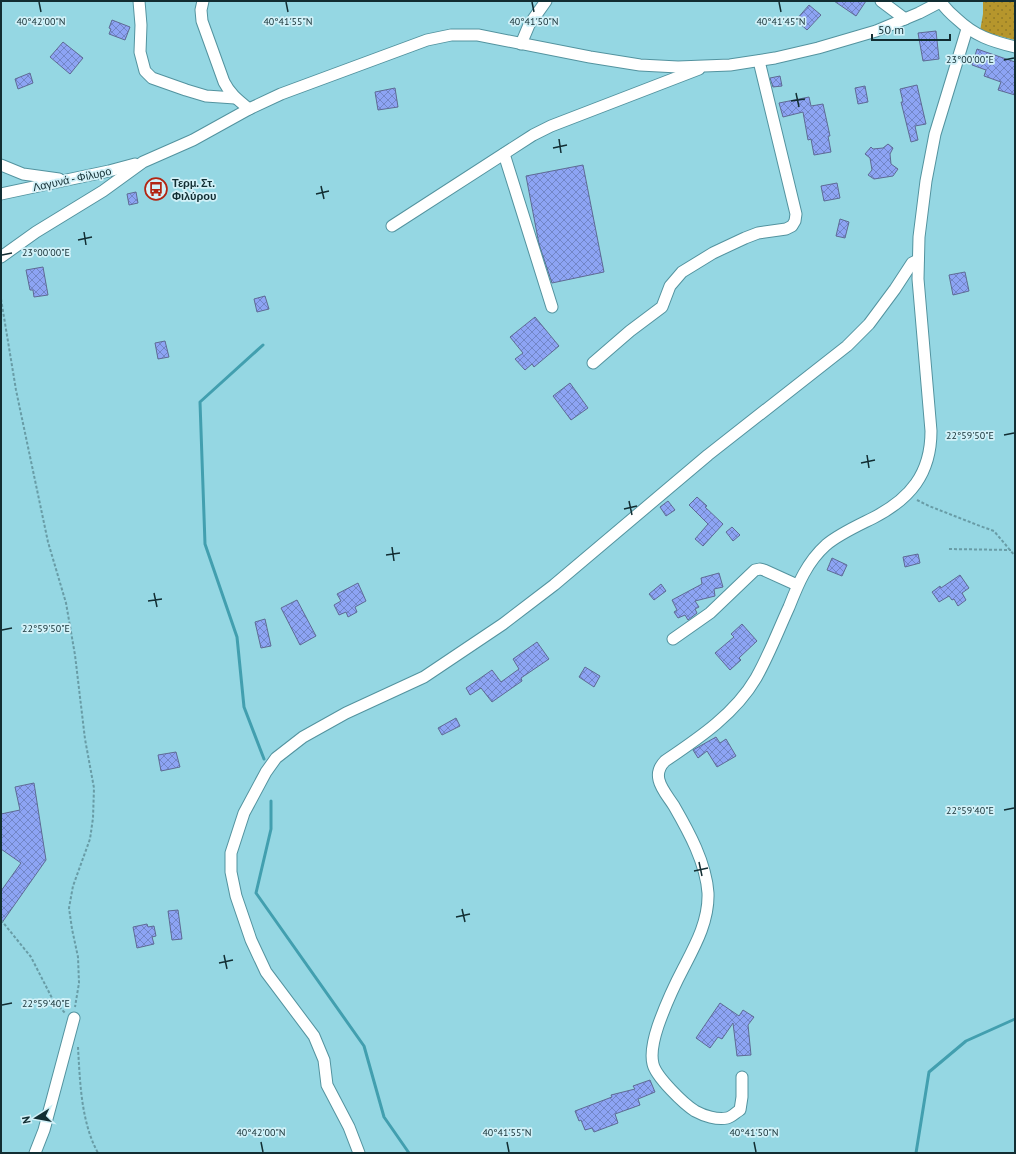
<svg xmlns="http://www.w3.org/2000/svg" width="1016" height="1154" font-family="'PT Sans',sans-serif">
	<defs>
		<pattern id="park-dots" width="8" height="8" patternUnits="userSpaceOnUse"><rect width="8" height="8" fill="#b6962c"/><path d="M2 2h.1M6 6h.1" fill="none" stroke="#937b26" stroke-width="1.8" stroke-linecap="round"/></pattern>
		<pattern id="building-cross-hatch" width="8" height="8" patternUnits="userSpaceOnUse"><rect width="8" height="8" fill="#8da4f4"/><path d="M0 0l8 8M0 8l8-8" fill="none" stroke="#7286c6"/></pattern>
	</defs>
	<rect width="100%" height="100%" fill="#95d7e3"/>
	<polygon fill="url(#park-dots)" points="983,1 1015,1 1015,40 980,31 983,14"/>
	<g fill="none" stroke-linecap="round" stroke-linejoin="round">
		<g stroke="#429faf" stroke-width="3">
			<polyline points="263,345 200,402 205,544 237,637 244,707 264,759"/>
			<polyline points="271,801 271,829 256,893 364,1046 384,1117 409,1153"/>
			<polyline points="916,1153 929,1072 966,1041 1015,1019"/>
		</g>
	</g>
	<g fill="url(#building-cross-hatch)" stroke="#5e6a94">
		<polygon points="834,1 866,1 856,16"/>
		<polygon points="809,5 821,15 807,30 796,20"/>
		<polygon points="112,20 130,27 125,40 109,34 111,29 109,28"/>
		<polygon points="936,31 939,59 923,61 918,33"/>
		<polygon points="63,42 83,58 70,74 50,57"/>
		<polygon points="977,49 1015,62 1015,95 998,90 1001,82 984,76 986,70 972,65"/>
		<polygon points="30,73 33,83 18,89 15,79"/>
		<polygon points="780,76 782,86 773,87 770,78"/>
		<polygon points="917,85 926,124 915,126 918,140 911,142 901,102 903,102 900,89"/>
		<polygon points="865,86 868,102 858,104 855,88"/>
		<polygon points="395,88 398,107 378,110 375,92"/>
		<polygon points="809,97 811,106 823,104 830,136 828,136 831,152 814,155 811,139 808,140 803,112 783,117 779,103"/>
		<polygon points="888,144 893,148 890,154 891,164 898,169 893,176 874,179 868,175 872,170 870,158 865,154 871,147 873,149 883,148"/>
		<polygon points="583,165 604,272 552,283 539,244 526,176"/>
		<polygon points="837,183 840,198 824,201 821,186"/>
		<polygon points="136,192 138,203 129,205 127,194"/>
		<polygon points="840,219 849,222 845,238 836,236"/>
		<polygon points="43,267 48,295 34,297 33,290 30,290 26,270"/>
		<polygon points="965,272 969,291 953,295 949,275"/>
		<polygon points="265,296 269,309 257,312 254,299"/>
		<polygon points="535,317 559,346 534,367 532,364 525,370 515,359 523,353 510,337"/>
		<polygon points="165,341 169,357 158,359 155,343"/>
		<polygon points="570,383 588,408 571,420 553,396"/>
		<polygon points="697,497 707,506 705,507 723,524 703,546 695,539 708,524 689,505"/>
		<polygon points="668,501 675,510 666,516 660,507"/>
		<polygon points="732,527 740,535 733,541 726,532"/>
		<polygon points="918,554 920,563 905,567 903,557"/>
		<polygon points="832,558 847,565 842,576 827,570"/>
		<polygon points="719,573 723,587 714,589 715,596 695,601 699,607 695,609 697,613 688,620 685,615 678,618 674,612 677,610 672,600 702,584 701,578"/>
		<polygon points="960,575 969,588 962,593 966,600 958,606 954,599 952,600 949,596 939,602 932,592 940,586 941,588"/>
		<polygon points="358,583 366,601 355,607 357,612 348,617 346,612 339,615 334,605 341,601 337,594"/>
		<polygon points="661,584 666,591 654,600 649,594"/>
		<polygon points="297,600 316,636 300,645 281,608"/>
		<polygon points="265,619 271,646 261,648 255,622"/>
		<polygon points="742,624 757,641 739,658 741,660 730,670 715,653 734,637 731,634"/>
		<polygon points="537,642 549,659 521,678 522,681 492,702 481,688 470,695 466,688 492,670 501,682 519,669 513,659"/>
		<polygon points="585,667 600,676 594,687 579,677"/>
		<polygon points="456,718 460,726 442,735 438,728"/>
		<polygon points="716,737 720,743 726,739 736,756 717,767 707,751 698,758 693,750"/>
		<polygon points="176,752 180,767 161,771 158,755"/>
		<polygon points="34,783 46,860 1,924 1,891 21,863 1,849 1,814 20,810 15,787"/>
		<polygon points="178,910 182,939 172,940 168,911"/>
		<polygon points="147,924 148,927 154,926 156,936 152,937 154,944 137,948 133,927"/>
		<polygon points="720,1003 739,1016 743,1010 754,1017 748,1025 751,1055 737,1056 733,1023 722,1039 718,1037 710,1048 696,1038"/>
		<polygon points="650,1080 655,1092 638,1099 640,1105 615,1114 618,1123 594,1132 592,1128 585,1130 581,1120 579,1121 575,1111 612,1097 611,1095 635,1089 633,1086"/>
	</g>
	<g fill="none" stroke-linecap="round" stroke-linejoin="round">
		<g stroke="#53939f" stroke-width="13">
			<g id="minor">
				<polyline points="139,1 141,25 140,52 145,71 152,78 186,90 206,96 235,98"/>
				<path d="M203,1L201,10L202,21L224,82C230,94 238,100 249,109"/>
				<polyline points="881,1 905,19"/>
				<path d="M940,1C945,8 951,14 957,19C975,36 991,41 1015,47"/>
				<polyline points="521,44 529,25 546,1"/>
				<polyline points="504,154 552,307"/>
				<polyline points="1,165 23,174 59,179"/>
				<polyline points="1,194 109,171 135,164"/>
				<polyline points="392,226 533,135 551,126 699,69"/>
				<polyline points="1,257 36,232 103,191 143,162 193,140 249,109 281,94 427,40 451,35 478,35 590,57 640,65 678,67 730,65 775,58 818,48 876,31 919,13 942,1"/>
				<polyline points="593,363 630,331 662,307 670,286 682,272 713,253 745,238 758,233 786,229 792,226 795,221 796,214 759,61"/>
				<polyline points="673,639 710,613 755,570 760,569 764,570 797,585"/>
				<path d="M742,1077V1097L740,1110C736,1112 732,1117 727,1118C717,1120 704,1116 695,1111C684,1104 656,1077 653,1064C650,1052 654,1038 658,1026C665,1006 674,986 684,967C696,944 709,920 708,893C706,863 689,832 674,806C669,798 661,789 659,780C657,772 660,766 665,761C699,738 735,714 756,678C769,655 778,631 789,607C798,584 807,562 826,545C839,534 857,526 873,518C910,499 931,474 931,431L918,279L919,237L926,181L935,134L967,29"/>
				<polyline points="35,1153 44,1130 74,1018"/>
				<polyline points="359,1153 349,1127 327,1085 324,1060 314,1036 266,972 251,940 236,896 231,872 231,853 244,813 266,772 276,758 303,737 346,713 424,677 503,624 554,585 708,455 847,346 869,324 895,289 912,263 918,260"/>
			</g>
		</g>
		<g stroke="#689ca6" stroke-width="2" stroke-dasharray="3 2" stroke-linecap="butt">
			<polyline points="1,299 16,390 48,542 66,603 75,655 85,739 94,788 93,818 90,839 73,886 69,908 72,929 78,957 79,983 75,1007"/>
			<polyline points="917,500 929,506 980,526 994,531 1015,556"/>
			<polyline points="949,549 1011,550"/>
			<polyline points="1,920 31,957 53,1000 66,1014"/>
			<path d="M78,1047C80,1082 81,1122 98,1153"/>
		</g>
		<use href="#minor" stroke="#fff" stroke-width="11"/>
	</g>
	<path fill="none" stroke="#122d32" stroke-width="1.5" d="M39,2L41,12M286,2L288,12M532,2L534,12M779,2L781,12M1004,60L1014,58M796,93L799,107M791,101L805,99M559,139L561,153M553,148L567,145M321,186L324,199M316,194L329,191M84,232L86,245M78,240L92,237M2,255L12,253M1004,435L1014,433M867,455L869,468M861,463L875,460M629,501L632,515M624,509L637,506M392,547L394,561M386,555L400,553M154,593L157,607M148,601L162,599M2,630L12,628M1004,810L1014,808M699,862L702,876M694,871L708,868M462,909L465,922M456,917L470,914M224,955L227,969M219,963L233,960M2,1005L12,1003M261,1142L263,1152M507,1142L509,1152M754,1142L756,1152"/>
	<defs>
		<g id="bus-ring" transform="scale(1.15)"><circle r="9.5" fill="#d2f1f8" stroke="#b32512" stroke-width="1.5"/><path d="M-5-6H5V4H4V6H2V4H-2V6H-4V4H-5ZM-3.5-4V0h7V-4ZM-3.5 1.2v1.5H-2V1.2ZM2 1.2v1.5H3.5V1.2Z" fill="#b32512"/></g>
	</defs>
	<g fill-rule="evenodd">
		<use href="#bus-ring" x="156" y="189"/>
	</g>
	<g text-anchor="middle" dominant-baseline="central" stroke-width="3.5" stroke-linejoin="round" paint-order="stroke">
		<g font-size="11" fill="#122d32" stroke="#d2f1f8">
			<text transform="translate(72 179) rotate(-12)">Λαγυνά - Φίλυρο</text>
		</g>
		<g font-size="11" font-weight="bold" fill="#122d32" stroke="#d2f1f8" text-anchor="start">
			<text x="172" y="183">Τερμ. Στ.<tspan x="172" dy="13">Φιλύρου</tspan></text>
		</g>
	</g>
	<g font-size="10" text-anchor="middle" fill="#122d32" stroke="#d2f1f8" stroke-width="3.5" stroke-linejoin="round" paint-order="stroke">
		<text x="41" y="25">40°42'00"N</text>
		<text x="288" y="25">40°41'55"N</text>
		<text x="534" y="25">40°41'50"N</text>
		<text x="781" y="25">40°41'45"N</text>
		<text x="970" y="63">23°00'00"E</text>
		<text x="46" y="256">23°00'00"E</text>
		<text x="970" y="439">22°59'50"E</text>
		<text x="46" y="632">22°59'50"E</text>
		<text x="970" y="814">22°59'40"E</text>
		<text x="46" y="1007">22°59'40"E</text>
		<text x="261" y="1136">40°42'00"N</text>
		<text x="507" y="1136">40°41'55"N</text>
		<text x="754" y="1136">40°41'50"N</text>
	</g>
	<rect width="1016" height="1154" fill="none" stroke="#122d32" stroke-width="4"/>
	<g transform="translate(36 1118) rotate(259)" stroke="#d2f1f8" stroke-width="3" paint-order="stroke">
	<path d="M0-3L7 15L0 10L-7 15Z" fill="#122d32"/>
	<text y="-6" font-size="11" font-weight="bold" text-anchor="middle" fill="#122d32">N</text>
	</g>
	<path d="M872 34v6h78v-6" fill="none" stroke="#122d32" stroke-width="2"/>
	<text x="878" y="34" font-size="12" fill="#122d32" stroke="#d2f1f8" stroke-width="3" paint-order="stroke">50 m</text>
</svg>
